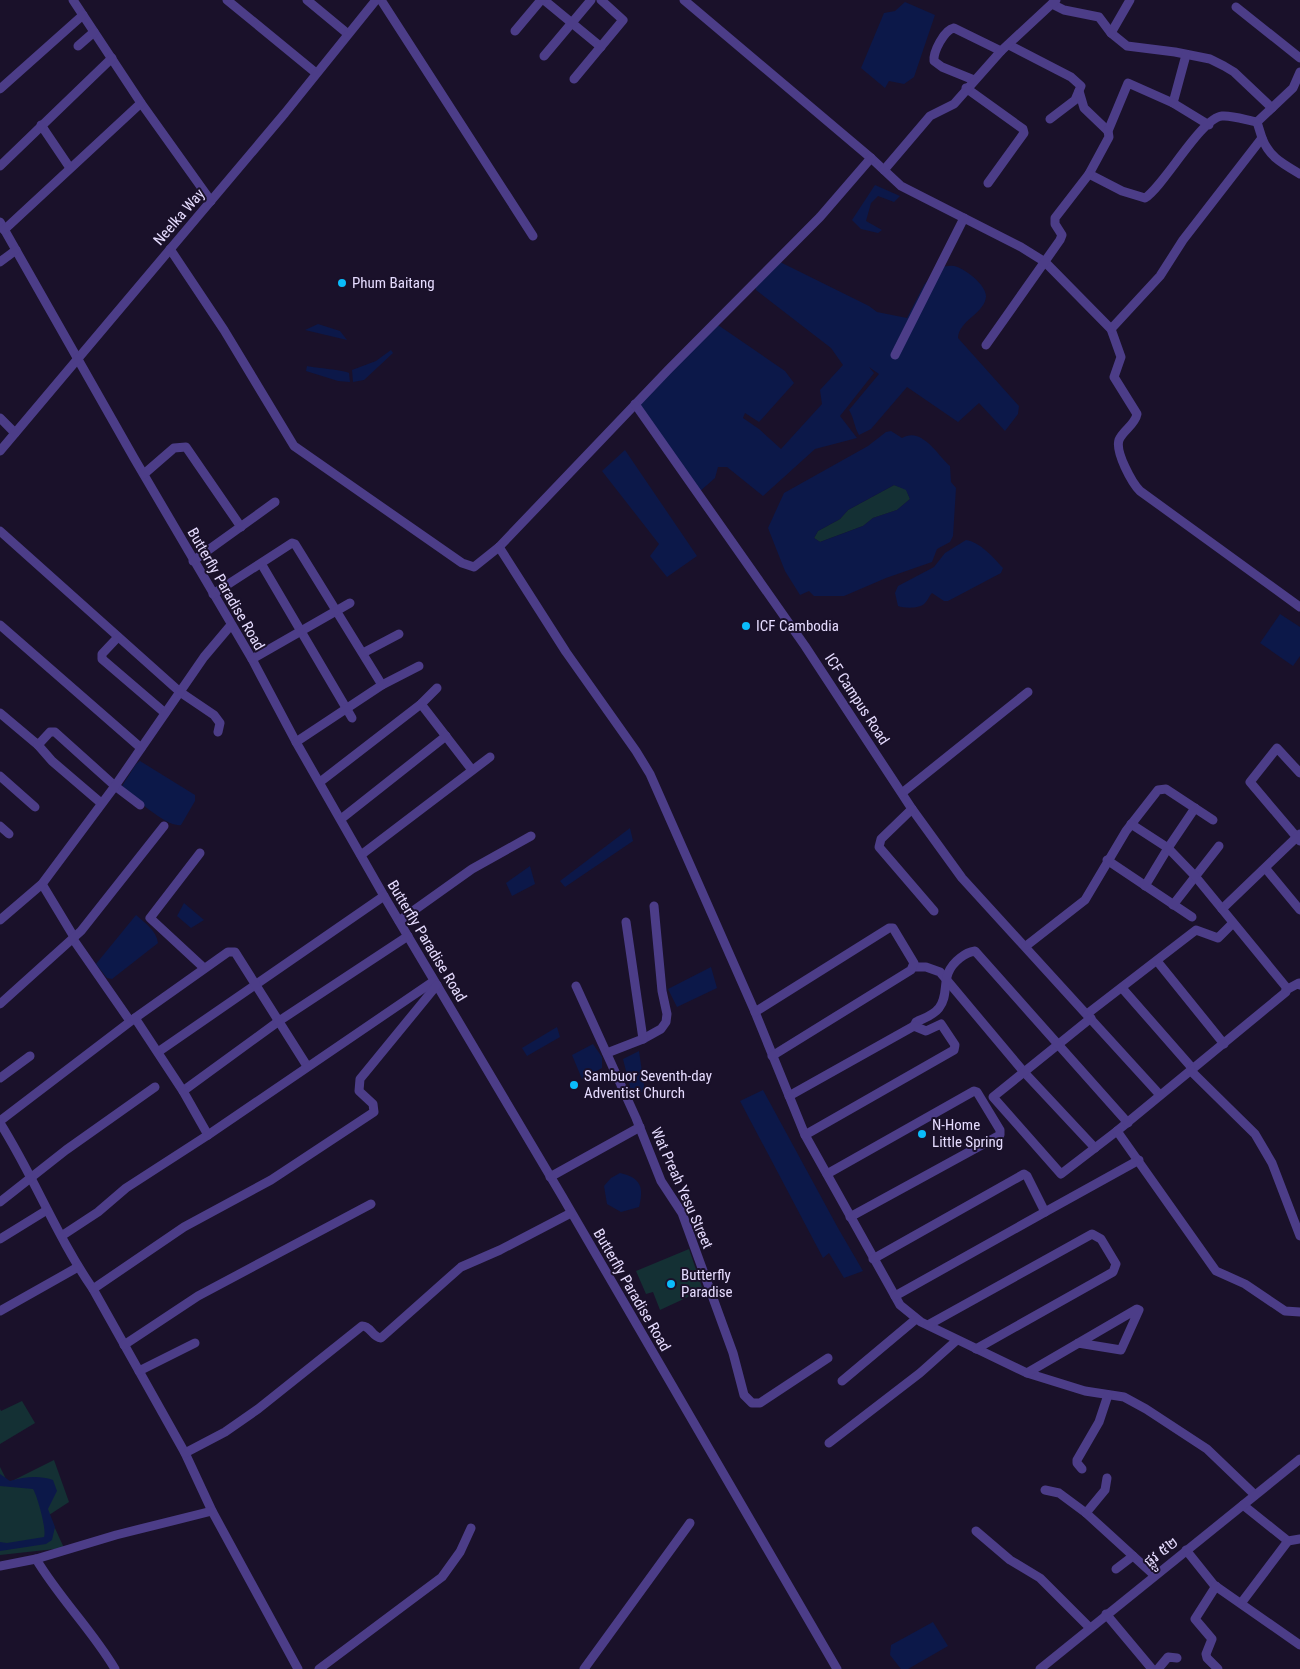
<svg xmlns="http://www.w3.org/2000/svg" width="1300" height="1669" font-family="'Roboto Condensed','Noto Sans Khmer',sans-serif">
	<rect width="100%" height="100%" fill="#1a112a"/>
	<g fill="#143034">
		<polygon points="894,485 906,489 910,499 897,510 873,518 863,526 820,542 814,538 818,531 840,519 848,510"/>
		<polygon points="689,1249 703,1290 660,1310 653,1292 646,1294 636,1271"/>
		<polygon points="22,1401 35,1423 0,1444 0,1409 1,1411"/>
		<polygon points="54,1460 69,1502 49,1515 64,1548 0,1555 0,1467 8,1483"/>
	</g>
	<g fill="#0c1849" fill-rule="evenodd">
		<polygon points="905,2 935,15 914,77 904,84 889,81 885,88 861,68 884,13 895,11"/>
		<polygon points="875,185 900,196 894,202 878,196 871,203 866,221 882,230 878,233 861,229 852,220"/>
		<path d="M778,261L869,306L877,312L907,318L924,285L938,268C943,267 949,265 954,266C964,268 987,285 986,297C984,314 959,320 958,338L1019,406L1018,414L1005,431L979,403L958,422L907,387L871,429L859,435C854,426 854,418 849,410L879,374L869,367L874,373L840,416L857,438L815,449L763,496L727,467H718L715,478L699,492L638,404L718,325L785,371L794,383L759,422L745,413L743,418L759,429L781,449L822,404L820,390L843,365L831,348L756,290V284Z"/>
		<polygon points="318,324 340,331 347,340 305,330"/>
		<polygon points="391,350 393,353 364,380 353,382 352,370 376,361"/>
		<path d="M307,366C316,368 345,370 349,373L350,382L338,381L306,371Z"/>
		<path d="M891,431L902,438C922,426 938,456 950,466L951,482L956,488L953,536L950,542L937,549L932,562L886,578L844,596H814L809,591L800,595L785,571L768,528L784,493L868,446L886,432ZM894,485L906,490L910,499L897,510L873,518L863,526L820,542L814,538L818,531L840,519L848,510Z"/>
		<polygon points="625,450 697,556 667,577 650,556 659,544 602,471"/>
		<path d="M966,540C980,542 993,557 1003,568L1001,573L948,601H944L932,593C929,596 927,602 924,604C918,609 904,608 898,606L895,593L898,586L934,567L945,553Z"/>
		<polygon points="1280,614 1300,627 1300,656 1293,666 1260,643"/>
		<path d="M140,761L195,795V801L181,825C167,828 132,796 122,786L136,764Z"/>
		<polygon points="630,828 633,841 565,887 560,881"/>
		<polygon points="530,866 535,884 512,896 506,883"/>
		<polygon points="184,903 204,920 191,928 177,916"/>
		<path d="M136,915C144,922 157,931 158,943L112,979L107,978L96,964Z"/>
		<polygon points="711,967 717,988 677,1007 668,989"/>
		<polygon points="557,1027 560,1037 527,1056 522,1048"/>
		<polygon points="593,1044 602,1057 602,1068 582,1079 572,1055"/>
		<polygon points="639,1051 645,1092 631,1091 623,1059"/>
		<polygon points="763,1090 838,1228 863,1271 844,1278 829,1253 823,1258 740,1101"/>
		<path d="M620,1173C641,1178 644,1187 639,1207L621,1212L607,1204L604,1186L611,1178Z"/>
		<path d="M0,1474L10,1481C25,1477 38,1475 53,1480L57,1491L48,1509L55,1527L52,1540L46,1544L0,1551V1542L7,1543L44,1537C47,1530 37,1495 33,1489L0,1486Z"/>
		<polygon points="933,1622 948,1646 908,1669 901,1669 890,1655 891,1645"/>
	</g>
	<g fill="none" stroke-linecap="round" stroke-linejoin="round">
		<g stroke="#4c3d88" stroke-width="9">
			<polyline points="73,0 141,103 211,201"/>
			<polyline points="227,0 316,73"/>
			<polyline points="307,0 348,34"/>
			<polyline points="381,0 533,236"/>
			<polyline points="544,0 601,47"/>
			<path d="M684,0L871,158L901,186L1021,247L1045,262L1111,329L1121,357L1114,377L1137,414C1135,425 1123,430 1119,440C1115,452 1132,483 1140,491L1300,607"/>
			<polyline points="1052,4 1064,10 1099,17 1111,33 1127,46 1175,52 1210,59 1224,66 1234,72 1272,108"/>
			<polyline points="1236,7 1300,58"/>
			<polyline points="515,31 541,0"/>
			<polyline points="1111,33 1130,0"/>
			<polyline points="1009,45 1071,77 1081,86 1075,100 1050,119"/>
			<polyline points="78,46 94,32"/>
			<polyline points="544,56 591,0"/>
			<polyline points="574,79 623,20 601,0"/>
			<path d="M974,80L942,67L934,61C933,52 944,30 954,28L1001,51"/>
			<polyline points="966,88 1023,129 1024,133 988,183"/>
			<polyline points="0,89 83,15"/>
			<polyline points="1079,91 1084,108 1108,131"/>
			<polyline points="1173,103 1186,55"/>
			<polyline points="1257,122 1293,88 1300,72"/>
			<polyline points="41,125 70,168"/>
			<path d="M1209,125L1173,103L1128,83L1108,131L1109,137L1089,174L1122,191L1145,198C1164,186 1201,118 1222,116C1232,115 1246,120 1257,122"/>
			<path d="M1262,138C1269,157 1283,164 1300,174"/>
			<polyline points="0,166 112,58"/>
			<polyline points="884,170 930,116 954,104 1001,51 1056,0"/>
			<polyline points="0,222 134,458 252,659 296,742 384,896 562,1196 837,1669"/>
			<polyline points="4,230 141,103"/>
			<polyline points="170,249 224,330 294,446 462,563 474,567 499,547 668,370 820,217 871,158"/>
			<polyline points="0,262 16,250"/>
			<polyline points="1111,329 1160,276 1183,240 1262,138 1257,122"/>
			<polyline points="986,345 1060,240 1062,235 1055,224 1055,218 1089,174"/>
			<polyline points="895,355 964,218"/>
			<polyline points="635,404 805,646 912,809 962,878 1160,1095"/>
			<polyline points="0,418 15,433"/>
			<polyline points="0,451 285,113 376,0"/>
			<polyline points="144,474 174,448 186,447 241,527"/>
			<polyline points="0,531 180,692 214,715 220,723 218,732"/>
			<polyline points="499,547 566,652 636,751 650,774 755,1012 805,1135 900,1305 921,1322 1027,1373 1085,1391 1124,1397 1146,1409 1207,1449 1255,1495"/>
			<polyline points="193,561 275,502"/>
			<polyline points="262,565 352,718"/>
			<polyline points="213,594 292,543 295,544 382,685"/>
			<polyline points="0,625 141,748"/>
			<polyline points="118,637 102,654 102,659 165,713"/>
			<polyline points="363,653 399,634"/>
			<polyline points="252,659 350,603"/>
			<polyline points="421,704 472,770"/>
			<polyline points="0,713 38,745 50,732 55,732 115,786 140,805"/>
			<polyline points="296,742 382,685 419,666"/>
			<polyline points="38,745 52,761 101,803"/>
			<polyline points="1300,773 1277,748 1250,782 1300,841"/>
			<polyline points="0,776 35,807"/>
			<polyline points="320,782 421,704 437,688"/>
			<polyline points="902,793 1028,692"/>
			<polyline points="912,809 881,839 879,847 934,911"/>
			<polyline points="341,819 446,736"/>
			<polyline points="0,826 9,834"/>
			<polyline points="200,853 150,918 204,968"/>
			<polyline points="361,855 490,757"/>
			<polyline points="1107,860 1192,917"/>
			<polyline points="1266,869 1300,910"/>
			<polyline points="42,884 74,937"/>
			<polyline points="1145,886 1168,848 1195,808"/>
			<polyline points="1173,905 1219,846"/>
			<polyline points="1222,909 1300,834"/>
			<polyline points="0,920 42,884 115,786 204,657 231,625"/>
			<polyline points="399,921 472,869 531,836"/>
			<polyline points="73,939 130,1021"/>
			<polyline points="1026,946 1085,900 1126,831 1158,790 1166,789 1213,820"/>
			<polyline points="1157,961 1224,1044"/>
			<polyline points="914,967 926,967 940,972 1023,1071 1095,1148"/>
			<polyline points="576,986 636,1118 661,1181 682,1213 733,1353 744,1395 752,1403 760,1403 828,1358"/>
			<polyline points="1122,988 1193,1069"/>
			<polyline points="1286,990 1299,983 1300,985"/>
			<polyline points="0,1004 81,931 164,826"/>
			<polyline points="755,1012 889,928 893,928 914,963 911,970 772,1056"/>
			<polyline points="1087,1014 1196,930 1218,938 1233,923"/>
			<polyline points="1091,1018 993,1097 1061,1174 1117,1131 1286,992 1286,987 1195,876 1168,848 1131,824"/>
			<path d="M914,1026L916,1022C924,1018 933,1016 939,1008C951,993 938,975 960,958C965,954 968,952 975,951L1128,1123"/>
			<polyline points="643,1039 661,1029 666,1022 667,1014 662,991 654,906"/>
			<polyline points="158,1052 384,896"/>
			<polyline points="607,1053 643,1039 626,922"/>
			<polyline points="1191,1071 1255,1134 1272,1163 1300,1236"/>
			<polyline points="0,1078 30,1056"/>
			<polyline points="183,1091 279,1021 408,936"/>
			<polyline points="789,1096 914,1026 926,1031 941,1024 955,1045 954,1050 805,1135"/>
			<polyline points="0,1121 135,1018"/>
			<path d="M0,1123C34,1177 57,1237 93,1289L185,1453L212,1511L298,1669"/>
			<polyline points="1117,1131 1216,1271 1245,1284 1285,1311 1300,1312"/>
			<polyline points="208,1135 183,1091 135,1018 228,952 235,952 307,1066"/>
			<polyline points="827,1174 974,1091 977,1092 1000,1130 1000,1135 850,1217"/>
			<polyline points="550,1177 640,1127"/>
			<polyline points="0,1202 66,1150 155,1087"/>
			<polyline points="1045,1212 1139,1160"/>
			<polyline points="63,1235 98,1212 126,1188 208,1135 434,981"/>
			<polyline points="0,1239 47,1210"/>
			<polyline points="873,1259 1024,1174 1027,1176 1045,1212 895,1296"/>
			<polyline points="93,1289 184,1227 271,1180 374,1112 373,1104 359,1091 360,1079 437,985"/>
			<polyline points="0,1311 78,1267"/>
			<polyline points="928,1325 1092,1234 1101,1239 1116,1264 1113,1272 976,1349"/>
			<polyline points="124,1345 198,1296 371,1204"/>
			<polyline points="139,1371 195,1343"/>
			<polyline points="1027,1373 1137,1309 1139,1310 1121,1350 1078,1343"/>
			<polyline points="842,1381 916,1319"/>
			<polyline points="829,1443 920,1373 957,1340"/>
			<path d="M185,1453L225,1432L258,1409L362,1326C371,1326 372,1337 381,1338L461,1267L500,1250L571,1213"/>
			<polyline points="1082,1469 1077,1463 1077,1460 1099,1422 1108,1395"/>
			<polyline points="1045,1490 1059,1493 1086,1513 1154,1575"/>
			<polyline points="1243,1505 1288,1541 1300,1539"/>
			<polyline points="1086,1513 1105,1490 1107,1478"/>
			<polyline points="976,1531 1010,1560 1040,1578 1090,1628"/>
			<polyline points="1186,1550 1214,1585 1300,1645"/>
			<path d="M36,1559C60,1599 92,1630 115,1669"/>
			<polyline points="0,1566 36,1559 116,1535 212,1511"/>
			<polyline points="1116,1569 1133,1556"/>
			<polyline points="1216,1586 1195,1619 1212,1639 1206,1654 1207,1658 1218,1669"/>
			<polyline points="1242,1602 1288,1541"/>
			<polyline points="1106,1614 1152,1669"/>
			<polyline points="319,1669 442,1577 460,1552 471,1528"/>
			<polyline points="584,1669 690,1523"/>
			<polyline points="1040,1669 1300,1459"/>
			<polyline points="1158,1669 1168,1657 1177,1658"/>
		</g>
	</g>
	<g fill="#0abcfb" stroke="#1a112a" stroke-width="2">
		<circle cx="342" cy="283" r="5"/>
		<circle cx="746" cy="626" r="5"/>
		<circle cx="574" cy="1085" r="5"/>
		<circle cx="922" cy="1134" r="5"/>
		<circle cx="671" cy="1284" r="5"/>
	</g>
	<g text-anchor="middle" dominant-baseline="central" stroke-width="4" stroke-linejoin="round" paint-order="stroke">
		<g font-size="15" fill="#e5dbfe" stroke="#1a112a">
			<text transform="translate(179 217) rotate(-49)">Neelka Way</text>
			<text transform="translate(226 589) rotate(60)">Butterfly Paradise Road</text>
			<text transform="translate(857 699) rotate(57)">ICF Campus Road</text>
			<text transform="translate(427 941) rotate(59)">Butterfly Paradise Road</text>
			<text transform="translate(682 1188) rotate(66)">Wat Preah Yesu Street</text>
			<text transform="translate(632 1290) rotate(60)">Butterfly Paradise Road</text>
			<text transform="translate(1161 1552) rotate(-38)">ផ្លូវ ៥២</text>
		</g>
		<g font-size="15" fill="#e5dbfe" stroke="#1a112a" text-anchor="start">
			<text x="352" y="283">Phum Baitang</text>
			<text x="756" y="626">ICF Cambodia</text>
			<text x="584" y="1076">Sambuor Seventh-day<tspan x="584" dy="17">Adventist Church</tspan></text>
			<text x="932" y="1125">N-Home<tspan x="932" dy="17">Little Spring</tspan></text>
			<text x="681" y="1275">Butterfly<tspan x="681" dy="17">Paradise</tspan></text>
		</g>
	</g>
</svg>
